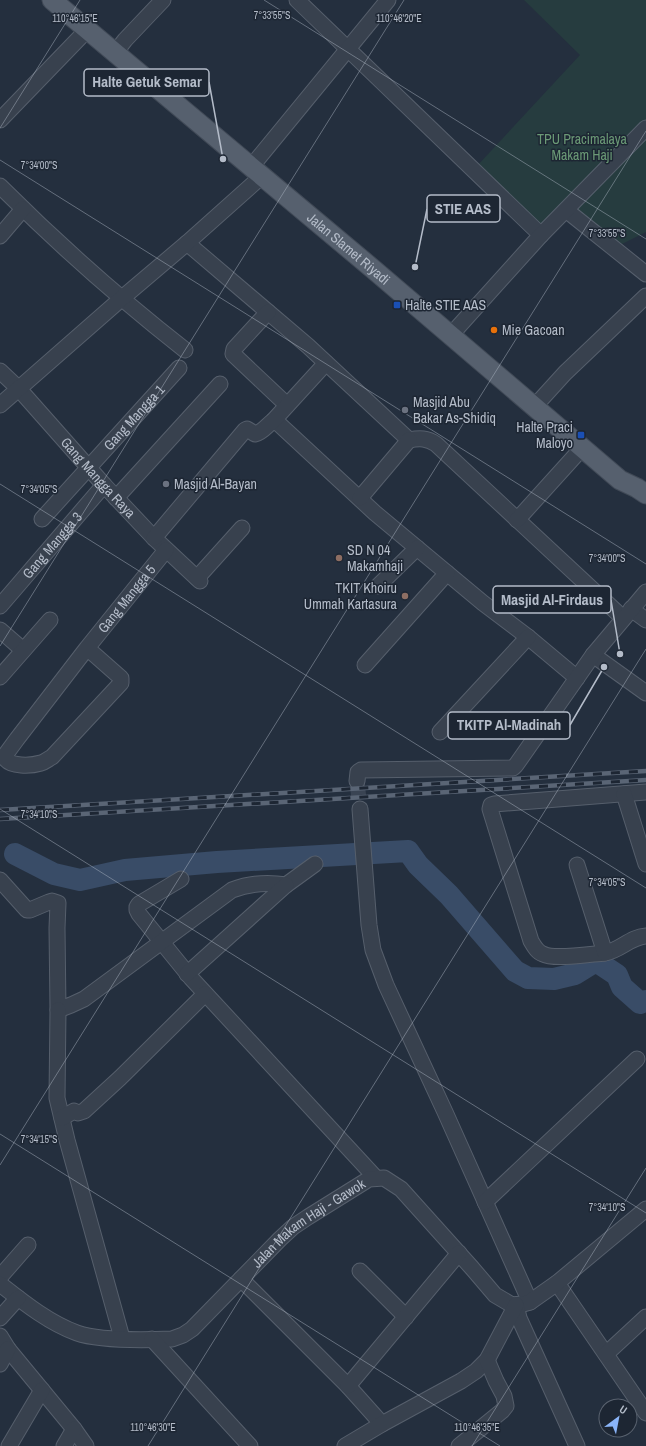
<svg xmlns="http://www.w3.org/2000/svg" width="646" height="1446" font-family="'Archivo Narrow',sans-serif">
	<rect width="100%" height="100%" fill="#242f3e"/>
	<polygon fill="#263c3f" points="524,0 646,0 646,232 622,244 572,210 547,237 477,166 580,55"/>
	<g fill="none" stroke-linecap="round" stroke-linejoin="round">
		<polyline stroke="#394c67" stroke-width="22" points="15,854 54,874 80,880 125,870 217,862 408,851 418,865 449,895 515,971 528,978 554,979 575,974 596,961 617,975 622,987 640,1003 646,1001"/>
		<polyline stroke="#3a4453" stroke-width="15" stroke-dasharray="15 8" stroke-linecap="butt" points="357,781 360,809"/>
		<g stroke="#565f6c" stroke-width="17">
			<g id="minor">
				<polyline points="297,0 541,235"/>
				<polyline points="115,53 125,40 163,0"/>
				<polyline points="0,120 87,30"/>
				<polyline points="251,167 388,0"/>
				<path d="M0,186C58,244 120,299 185,350"/>
				<polyline points="566,210 646,274"/>
				<polyline points="0,236 23,209"/>
				<path d="M187,243L308,346L409,440C420,438 427,438 436,444L623,618"/>
				<polyline points="268,312 234,349 233,354 287,405"/>
				<polyline points="450,336 541,235 646,128"/>
				<path id="s1" d="M0,371L19,389L104,485L154,538L200,581"/>
				<polyline points="0,405 121,299 187,243 262,176"/>
				<polyline points="535,406 565,373 646,296"/>
				<polyline points="273,421 279,424 375,513 483,603 528,637 577,678"/>
				<polyline points="116,498 220,384"/>
				<polyline points="360,498 409,440"/>
				<path id="s2" d="M42,519L179,368"/>
				<polyline points="517,520 583,447"/>
				<path d="M154,538L245,430L247,429L255,434C263,432 267,425 273,421L326,363"/>
				<polyline points="197,578 242,528"/>
				<polyline points="378,586 417,548"/>
				<path id="s3" d="M0,606L104,485"/>
				<polyline points="631,609 646,620"/>
				<polyline points="0,630 23,650"/>
				<path id="s4" d="M87,648L121,678V683L52,757C48,759 45,762 41,763C31,766 10,767 5,758L6,754L17,739L87,648L166,550"/>
				<polyline points="593,655 646,693"/>
				<polyline points="365,665 447,573"/>
				<polyline points="0,677 50,620"/>
				<polyline points="440,732 528,637"/>
				<polyline points="357,781 358,772 361,770 513,768 516,765 593,655 646,592"/>
				<path d="M646,792L494,804L491,805L490,809L531,941C534,946 537,952 543,954C554,960 591,954 605,953C621,950 630,937 646,936"/>
				<polyline points="624,794 646,864"/>
				<polyline points="360,809 369,925 373,950 386,985 445,1112 530,1302"/>
				<polyline points="577,865 605,953"/>
				<polyline points="181,879 139,904 137,907 137,910 139,914 191,978 376,1178"/>
				<path d="M0,880L27,910H30L49,902L52,901L58,903L57,928L58,1010L71,1005L84,999L232,890C250,883 267,882 286,885L315,864"/>
				<polyline points="187,974 286,885"/>
				<polyline points="58,1010 57,1098 67,1140 122,1338"/>
				<polyline points="62,1118 74,1111 78,1113 84,1111 120,1078 205,994"/>
				<polyline points="485,1202 637,1059"/>
				<polyline points="360,1271 406,1317"/>
				<polyline points="0,1277 28,1245"/>
				<polyline points="241,1279 348,1386 382,1424"/>
				<polyline points="557,1283 646,1413"/>
				<path id="s5" d="M0,1284C23,1302 49,1323 77,1333C100,1341 147,1340 172,1339L183,1335L192,1329L280,1239L293,1227L308,1217L369,1179L384,1178L401,1189L472,1268L495,1295L512,1305L523,1304L530,1302L557,1283L646,1209"/>
				<polyline points="516,1305 519,1318 577,1446"/>
				<polyline points="0,1318 18,1298"/>
				<polyline points="0,1336 8,1349 74,1429 86,1446"/>
				<polyline points="152,1339 250,1446"/>
				<polyline points="606,1354 646,1317"/>
				<polyline points="0,1364 8,1349"/>
				<polyline points="348,1386 459,1253"/>
				<polyline points="9,1446 42,1390"/>
				<polyline points="64,1446 74,1429"/>
				<polyline points="345,1446 382,1424 461,1381 476,1371 487,1360 516,1305"/>
				<polyline points="459,1446 502,1411 506,1406 504,1396 496,1381 487,1360"/>
			</g>
		</g>
		<g stroke="#414a57" stroke-width="21">
			<g id="major">
				<path id="s6" d="M52,0L373,269L620,480L637,488L646,494"/>
			</g>
		</g>
		<use href="#minor" stroke="#38414e" stroke-width="15"/>
		<use href="#major" stroke="#56606e" stroke-width="19"/>
		<g stroke="#5a6575" stroke-width="4.5">
			<g id="rail">
				<polyline points="0,810 646,771"/>
				<polyline points="0,819 646,780"/>
			</g>
		</g>
		<use href="#rail" stroke="#1d2633" stroke-width="3" stroke-dasharray="9" stroke-linecap="butt"/>
	</g>
	<path fill="none" stroke="#b4bcc9" stroke-width="1" stroke-opacity="0.45" d="M264,0L646,239M0,128L80,0M0,160L646,564M0,484L646,888M0,646L404,0M0,809L646,1213M0,1134L500,1446M0,1165L646,131M148,1446L646,649M472,1446L646,1168"/>
	<g fill="#1a4fb4" stroke="#1d2633" stroke-width="1.5">
		<rect x="393" y="301" width="8" height="8" rx="2"/>
		<rect x="577" y="431" width="8" height="8" rx="2"/>
	</g>
	<circle fill="#e8710a" stroke="#1d2633" stroke-width="1.5" cx="494" cy="330" r="4"/>
	<g fill="#6b7280" stroke="#1d2633" stroke-width="1.5">
		<circle cx="405" cy="410" r="4"/>
		<circle cx="166" cy="484" r="4"/>
	</g>
	<g fill="#8d6e63" stroke="#1d2633" stroke-width="1.5">
		<circle cx="339" cy="558" r="4"/>
		<circle cx="405" cy="596" r="4"/>
	</g>
	<g text-anchor="middle" dominant-baseline="central" stroke-width="3" stroke-linejoin="round" paint-order="stroke">
		<g font-size="14" fill="#6b9a76" stroke="#1d2633">
			<text x="582" y="139">TPU Pracimalaya<tspan x="582" dy="16">Makam Haji</tspan></text>
		</g>
		<g font-size="14" fill="#b4bcc9" stroke="#1d2633">
			<text stroke="none"><textPath href="#s6" startOffset="387">Jalan Slamet Riyadi</textPath></text>
			<text stroke="none"><textPath href="#s2" startOffset="137">Gang Mangga 1</textPath></text>
			<text stroke="none"><textPath href="#s1" startOffset="145">Gang Mangga Raya</textPath></text>
			<text stroke="none"><textPath href="#s3" startOffset="80">Gang Mangga 3</textPath></text>
			<text stroke="none"><textPath href="#s4" startOffset="403">Gang Mangga 5</textPath></text>
			<text stroke="none"><textPath href="#s5" startOffset="368">Jalan Makam Haji - Gawok</textPath></text>
		</g>
		<g font-size="14" fill="#b4bcc9" stroke="#1d2633" text-anchor="start">
			<text x="405" y="305">Halte STIE AAS</text>
			<text x="502" y="330">Mie Gacoan</text>
			<text x="413" y="402">Masjid Abu<tspan x="413" dy="16">Bakar As-Shidiq</tspan></text>
			<text x="573" y="427" text-anchor="end">Halte Praci<tspan x="573" dy="16">Maloyo</tspan></text>
			<text x="174" y="484">Masjid Al-Bayan</text>
			<text x="347" y="550">SD N 04<tspan x="347" dy="16">Makamhaji</tspan></text>
			<text x="397" y="588" text-anchor="end">TKIT Khoiru<tspan x="397" dy="16">Ummah Kartasura</tspan></text>
		</g>
	</g>
	<g font-size="10" text-anchor="middle" fill="#b4bcc9" stroke="#1d2633" stroke-width="3" stroke-linejoin="round" paint-order="stroke">
		<text x="272" y="19">7°33'55"S</text>
		<text x="75" y="22">110°46'15"E</text>
		<text x="399" y="22">110°46'20"E</text>
		<text x="39" y="169">7°34'00"S</text>
		<text x="607" y="237">7°33'55"S</text>
		<text x="39" y="493">7°34'05"S</text>
		<text x="607" y="562">7°34'00"S</text>
		<text x="39" y="818">7°34'10"S</text>
		<text x="607" y="886">7°34'05"S</text>
		<text x="39" y="1143">7°34'15"S</text>
		<text x="607" y="1211">7°34'10"S</text>
		<text x="153" y="1431">110°46'30"E</text>
		<text x="477" y="1431">110°46'35"E</text>
	</g>
	<path fill="none" stroke="#b4bcc9" stroke-width="1.5" d="M223 159L209 82M415 267L427 209M620 654L611 600M604 667L570 725"/>
	<g fill="#b4bcc9" stroke="#1d2633" stroke-width="1.5">
		<circle cx="223" cy="159" r="4"/>
		<circle cx="415" cy="267" r="4"/>
		<circle cx="620" cy="654" r="4"/>
		<circle cx="604" cy="667" r="4"/>
	</g>
	<g fill="#1d2633" stroke="#b4bcc9" stroke-width="1.5">
		<rect x="84" y="69" width="125" height="27" rx="4"/>
		<rect x="427" y="195" width="73" height="27" rx="4"/>
		<rect x="493" y="586" width="118" height="27" rx="4"/>
		<rect x="448" y="712" width="122" height="27" rx="4"/>
	</g>
	<g font-size="15" text-anchor="middle" font-weight="bold" fill="#b4bcc9">
		<text x="147" y="87">Halte Getuk Semar</text>
		<text x="463" y="214">STIE AAS</text>
		<text x="552" y="605">Masjid Al-Firdaus</text>
		<text x="509" y="730">TKITP Al-Madinah</text>
	</g>
	<g transform="translate(618 1418) rotate(32)"><circle r="19" fill="#1d2633" stroke="#59626f"/>
	<path d="M0-3L7 15L0 10L-7 15Z" fill="#8ab4f8"/>
	<text y="-6" font-size="11" font-weight="bold" text-anchor="middle" fill="#b4bcc9">U</text>
	</g>
</svg>
